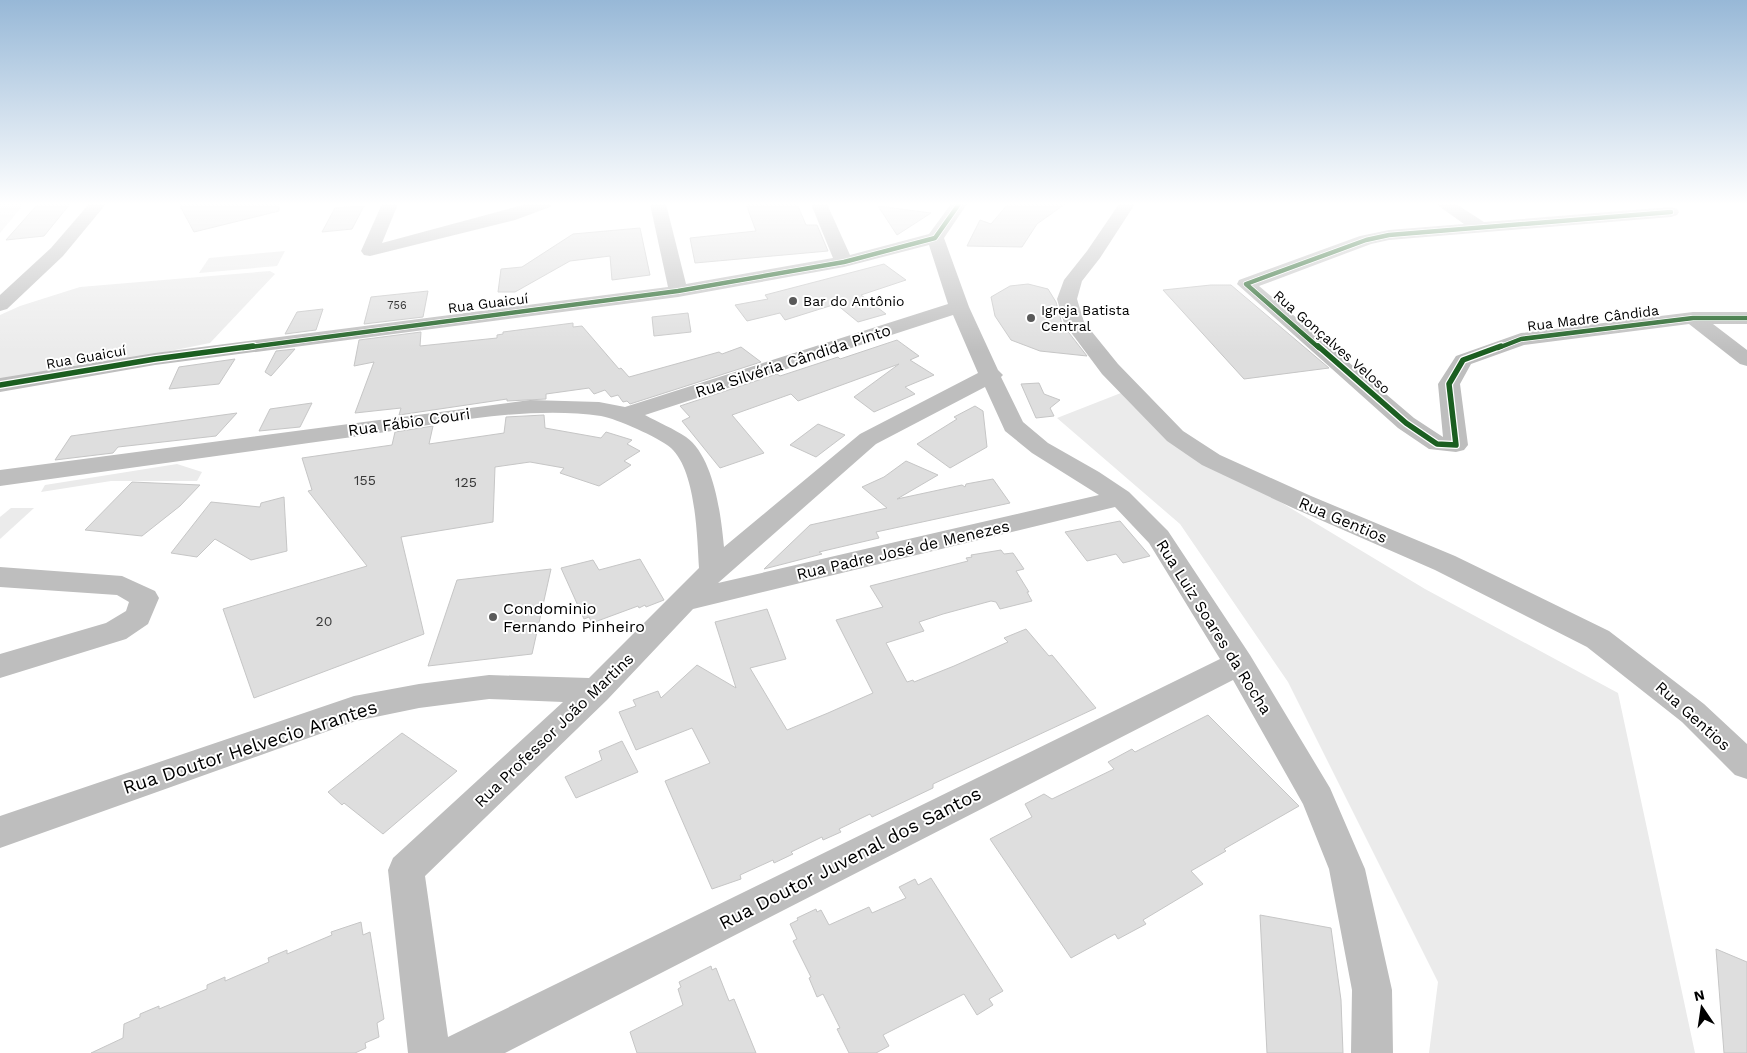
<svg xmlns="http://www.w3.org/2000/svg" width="1747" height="1053" font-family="'Work Sans',sans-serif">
	<rect width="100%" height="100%" fill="#fff"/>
	<g fill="#ebebeb">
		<polygon points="0,204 24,204 0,233"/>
		<polygon points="285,251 277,266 199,273 209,258"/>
		<polygon points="270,271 275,274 210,343 0,385 0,315 20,306 80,287"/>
		<polygon points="1126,391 1179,441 1425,589 1618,693 1695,1053 1429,1053 1438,982 1288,682 1180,524 1057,418"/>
		<polygon points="177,464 202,472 197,481 111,481 41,492 45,485"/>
		<polygon points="11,508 34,508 0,539 0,517"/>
	</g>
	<g fill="#dedede" stroke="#c6c6c6">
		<polygon points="70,204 44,236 6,240 37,205"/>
		<polygon points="179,204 279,204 279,211 194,232"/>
		<polygon points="746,204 797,204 806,225 817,225 828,251 695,263 690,238 756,231"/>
		<polygon points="1008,204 1065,204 1037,224 1022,247 967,246 980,220 991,224"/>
		<polygon points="364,206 352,229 322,232 335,208"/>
		<polygon points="878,206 931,213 897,235"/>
		<polygon points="640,228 650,275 612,280 610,256 570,261 515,292 498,292 501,269 522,267 573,234"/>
		<polygon points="884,264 906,280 861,295 886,314 858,322 836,304 785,320 780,313 747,321 735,305 768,299 765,295"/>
		<polygon points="1028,284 1048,289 1056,302 1062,324 1087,356 1040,351 1011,340 995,316 991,297 1010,286"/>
		<polygon points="1211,285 1231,285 1329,368 1244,379 1163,290"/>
		<polygon points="428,291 423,317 364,324 371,297"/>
		<polygon points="323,309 316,330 285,334 297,312"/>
		<polygon points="688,313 691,332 654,336 652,317"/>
		<polygon points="573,323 573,327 582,326 619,369 621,368 629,377 719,352 722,354 741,347 761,362 630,404 627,401 623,402 618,395 611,397 605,390 594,394 589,388 546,394 546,399 507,401 507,399 399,415 401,408 355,413 374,362 354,366 359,340 421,332 420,346 497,338 497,335 503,334 503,332"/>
		<polygon points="897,340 919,356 910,360 934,375 905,387 915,394 874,412 854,397 899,364 798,401 791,394 732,415 764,453 720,468 682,421 690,417 680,406 777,374 780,376 838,357 840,359"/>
		<polygon points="295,349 271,376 265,372 276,351"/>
		<polygon points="235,359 219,384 169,389 179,367"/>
		<polygon points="1039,383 1044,394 1060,400 1050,408 1054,416 1036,418 1021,384"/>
		<polygon points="312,403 300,427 259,431 270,409"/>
		<polygon points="975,406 983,411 987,447 950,468 917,444 957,419 954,417"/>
		<polygon points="237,413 216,436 118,447 113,453 55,460 71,436"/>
		<polygon points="544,415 545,428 601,438 606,432 632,440 627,444 640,451 624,461 631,465 599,486 560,473 564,468 530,462 495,467 493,522 401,537 424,634 254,698 223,609 367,566 308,491 312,490 302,458 392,445 395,432 433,426 429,444 504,433 506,417"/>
		<polygon points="818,424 845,435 816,457 790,445"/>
		<polygon points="906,461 938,475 897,499 962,485 965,487 966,484 993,479 1010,503 876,532 879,538 819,552 822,554 764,569 810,525 887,508 862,487 884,477"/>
		<polygon points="132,482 200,485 180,506 142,536 85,530"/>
		<polygon points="284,497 287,551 251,560 215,539 197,557 171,553 211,502 260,507 261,503"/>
		<polygon points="1120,521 1150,556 1123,563 1116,554 1087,561 1065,532"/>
		<polygon points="1001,550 1004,554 1013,553 1024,569 1016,571 1029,592 1027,592 1032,601 1000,609 996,602 991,601 943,614 919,622 924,631 886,643 907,682 913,680 914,682 954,666 1008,642 1004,638 1026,629 1049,656 1052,655 1096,708 933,784 933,788 872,817 870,814 839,829 841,832 823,840 822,837 791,852 793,854 774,863 773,860 740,875 741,879 712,889 665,781 710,763 692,728 636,750 619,712 636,706 633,700 658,691 661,698 697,665 736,688 715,622 767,609 786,659 750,668 787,730 828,713 873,693 836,620 883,607 870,586 968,561 966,558 972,557 971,555"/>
		<polygon points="640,559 664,600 646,607 645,605 639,608 638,606 592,623 589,617 584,619 561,568 593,560 599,570"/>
		<polygon points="551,569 532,654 428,666 457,580"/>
		<polygon points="1208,715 1299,806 1224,849 1226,851 1191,871 1203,884 1143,920 1146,924 1118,939 1115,934 1071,958 990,839 1032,817 1025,804 1044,794 1052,799 1114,769 1108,762 1132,749 1135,752"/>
		<polygon points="402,733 457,771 383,834 344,803 342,805 328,792"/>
		<polygon points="622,741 638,772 576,798 565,777 602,760 599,751"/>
		<polygon points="931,878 1003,991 989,999 993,1005 977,1015 964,994 883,1035 889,1046 876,1053 849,1053 837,1029 840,1028 823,994 817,997 809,978 811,977 793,941 797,939 790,924 798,920 797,918 816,909 817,912 821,910 829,925 869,907 872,913 906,898 899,887 915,879 918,885"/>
		<polygon points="1260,915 1331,928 1341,1000 1343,1053 1267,1053"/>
		<polygon points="361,922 363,935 370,932 384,1019 377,1023 379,1037 365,1043 366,1048 355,1053 91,1053 123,1038 124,1024 140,1017 140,1014 159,1006 159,1009 207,989 207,985 225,977 225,981 269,962 268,958 287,950 287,954 332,935 331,932"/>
		<polygon points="1716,949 1747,962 1747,1053 1724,1053"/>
		<polygon points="711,966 712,970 716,968 729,1001 734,999 756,1053 637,1053 630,1032 683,1005 678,989 681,987 679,982"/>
	</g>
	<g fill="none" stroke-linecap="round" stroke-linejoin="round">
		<g fill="#bebebe" fill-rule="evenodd">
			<polygon points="89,204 106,204 63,256 7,309 0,311 0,295 51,248"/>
			<polygon points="382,204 398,204 382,243 527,204 552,204 550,207 515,220 370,256 364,255 361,251"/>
			<path d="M650,204H666L686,284L833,258L811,204H827L850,255L929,234L951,204H967L944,238L969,307L998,370L1003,375L1001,377L1023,422L1048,443L1099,472L1129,492L1168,531L1250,655L1330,788L1365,869L1392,990L1393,1053H1351L1352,990L1329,869L1303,804L1233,680L505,1053H408L388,870L393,858L563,702L489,699L419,708L356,721L0,848V816L354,696L419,684L489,675L589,678L699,568C697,536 696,471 671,448C658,437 617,419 601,416C528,405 439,424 367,435C244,452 122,469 0,486V470L530,400L599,402L625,407L948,304L929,245L844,267L678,297L155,365L0,392V378L155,353L668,287ZM953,315L978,373L860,434L724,547C721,515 714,457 686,437C674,429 658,422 645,415ZM985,387L1005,431L1032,453L1099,495L718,583L876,444ZM1115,507L1149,543L1220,659L448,1037L425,876L607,700L693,609Z"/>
			<polygon points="1119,204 1135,204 1100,258 1082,281 1077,299 1084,322 1118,364 1183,431 1220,455 1311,496 1455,556 1609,631 1704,704 1747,744 1747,779 1735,775 1682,722 1587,647 1435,570 1293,508 1202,465 1167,441 1102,374 1064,323 1057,299 1064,280 1087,251"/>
			<polygon points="1436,204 1456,204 1484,222 1671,207 1677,209 1679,212 1677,215 1671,217 1389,240 1371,244 1259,286 1414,418 1443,437 1438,384 1456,356 1521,333 1693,312 1747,312 1747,324 1713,324 1747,350 1747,366 1740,364 1689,324 1524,345 1471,364 1460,384 1468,445 1464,450 1456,452 1429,449 1398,428 1237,284 1239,280 1360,236 1389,230 1464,224"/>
			<polygon points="0,567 122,576 155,591 159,598 148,624 126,639 0,678 0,654 106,623 126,611 129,602 117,595 0,587"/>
		</g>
		<g stroke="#fff" stroke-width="6">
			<g id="cycleway-far1">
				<polyline points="243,348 678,291 844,262 935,238 959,204"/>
				<polyline points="1319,348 1246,284 1366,240 1389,235 1671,212"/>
				<polyline points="1498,348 1521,339 1693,318 1747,318"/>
			</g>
		</g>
		<g stroke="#fff" stroke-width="8">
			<g id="cycleway">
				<polyline points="1318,346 1406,423 1437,444 1456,445 1449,384 1463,360 1501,346"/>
				<polyline points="0,385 155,359 253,346"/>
			</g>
		</g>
		<use href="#cycleway-far1" stroke="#1b5e20" stroke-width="4.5"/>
		<use href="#cycleway" stroke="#1b5e20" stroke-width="5.5"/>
	</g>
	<linearGradient id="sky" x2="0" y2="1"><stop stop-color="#97b8d7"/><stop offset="0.58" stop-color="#fff"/><stop offset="1" stop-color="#fff" stop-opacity="0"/></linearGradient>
	<rect width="1747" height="352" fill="url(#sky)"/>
	<g fill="#595959" stroke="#fff" stroke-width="2">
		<circle cx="793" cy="301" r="5"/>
		<circle cx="1031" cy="318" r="5"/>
		<circle cx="493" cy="617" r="5"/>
	</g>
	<g text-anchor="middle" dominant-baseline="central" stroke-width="4" stroke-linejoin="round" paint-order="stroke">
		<g font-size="11" fill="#383838">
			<text x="397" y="305">756</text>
		</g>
		<g font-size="14" fill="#000" stroke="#fff" text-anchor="start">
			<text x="803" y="301">Bar do Antônio</text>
			<text x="1041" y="310">Igreja Batista<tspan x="1041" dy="16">Central</tspan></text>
		</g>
		<g font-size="14" fill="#000" stroke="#fff">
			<text transform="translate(488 303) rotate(-7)">Rua Guaicuí</text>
			<text transform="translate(1593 318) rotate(-7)">Rua Madre Cândida</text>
			<text transform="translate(1332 342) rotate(41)">Rua Gonçalves Veloso</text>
			<text transform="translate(86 357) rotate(-10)">Rua Guaicuí</text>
		</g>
		<g font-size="14" fill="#383838">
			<text x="365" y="480">155</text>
			<text x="466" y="482">125</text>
			<text x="324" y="621">20</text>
		</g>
		<g font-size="16" fill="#000" stroke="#fff">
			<text transform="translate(793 361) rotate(-18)">Rua Silvéria Cândida Pinto</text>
			<text transform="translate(409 422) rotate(-8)">Rua Fábio Couri</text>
			<text transform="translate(1343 520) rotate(23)">Rua Gentios</text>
			<text transform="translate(903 550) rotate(-13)">Rua Padre José de Menezes</text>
			<text transform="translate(1214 627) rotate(58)">Rua Luiz Soares da Rocha</text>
			<text transform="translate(1693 716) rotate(42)">Rua Gentios</text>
			<text transform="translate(554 730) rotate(-44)">Rua Professor João Martins</text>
		</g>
		<g font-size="16" fill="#000" stroke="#fff" text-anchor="start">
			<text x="503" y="608">Condominio<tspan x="503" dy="18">Fernando Pinheiro</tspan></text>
		</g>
		<g font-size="19" fill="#000" stroke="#fff">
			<text transform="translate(250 747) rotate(-18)">Rua Doutor Helvecio Arantes</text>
			<text transform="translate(850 858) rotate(-27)">Rua Doutor Juvenal dos Santos</text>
		</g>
	</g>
	<g transform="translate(1702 1008) rotate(347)" stroke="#ffffff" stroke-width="4" paint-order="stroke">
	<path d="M0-4L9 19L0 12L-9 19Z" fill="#000000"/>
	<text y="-8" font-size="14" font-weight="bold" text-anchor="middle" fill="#000000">N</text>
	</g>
</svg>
